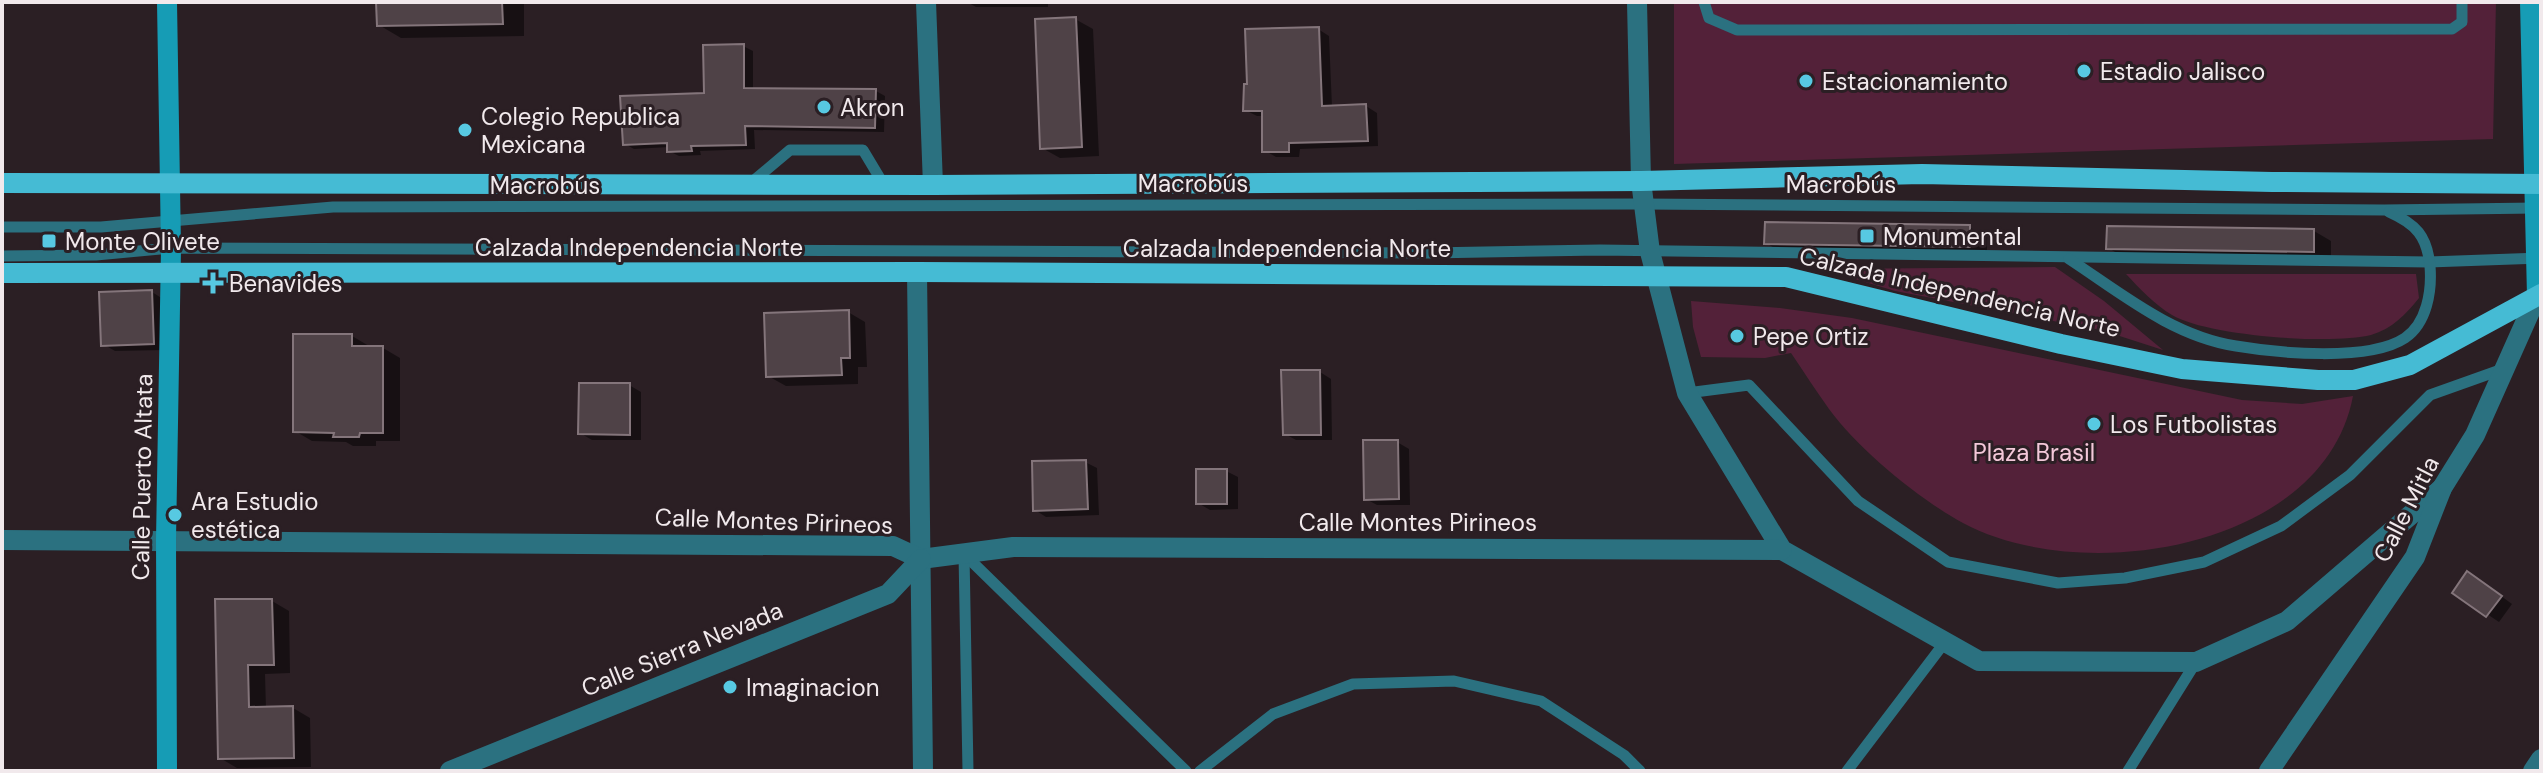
<svg xmlns="http://www.w3.org/2000/svg" width="2543" height="773" font-family="'DM Sans',sans-serif">
	<rect width="100%" height="100%" fill="#2b1f24"/>
	<g fill="#532139">
		<polygon points="1674,2 2496,2 2493,139 1674,164"/>
		<polygon points="2055,267 2104,301 2163,350 2101,330 1895,291 1822,269"/>
		<path d="M2126,274H2416L2419,298C2406,314 2392,329 2371,335C2331,345 2207,336 2172,315C2155,305 2139,288 2126,274Z"/>
		<path d="M1691,301L1780,308L1852,318L2242,400L2302,404L2353,396C2324,550 2081,587 1963,523C1919,499 1859,450 1829,409C1816,391 1804,372 1791,353L1765,358L1701,357L1693,327Z"/>
	</g>
	<g fill="#0007">
		<polygon points="378,2 524,2 524,36 401,38 379,25"/>
		<polygon points="967,2 1048,2 1048,7 976,7"/>
		<polygon points="1075,19 1093,29 1099,156 1060,158 1042,148"/>
		<polygon points="1318,29 1329,36 1332,107 1366,106 1377,113 1378,146 1300,149 1299,157 1276,157 1264,150 1264,116 1257,116 1245,110"/>
		<polygon points="743,46 753,51 753,90 876,91 885,96 884,132 754,130 755,149 700,151 701,155 679,156 669,151 669,147 634,149 625,144 706,95"/>
		<polygon points="1969,227 1987,237 1987,256 1783,253 1766,243"/>
		<polygon points="2314,231 2331,241 2331,261 2126,258 2108,248"/>
		<polygon points="152,292 163,299 165,350 115,351 103,344"/>
		<polygon points="848,312 865,322 867,367 858,367 858,384 786,386 768,376"/>
		<polygon points="352,336 369,346 369,348 383,348 400,358 400,441 376,441 376,446 353,446 346,442 312,441 295,431"/>
		<polygon points="1320,372 1331,379 1332,440 1296,440 1285,434"/>
		<polygon points="629,385 641,392 641,440 592,440 580,433"/>
		<polygon points="1397,442 1409,449 1410,505 1377,505 1366,499"/>
		<polygon points="1085,462 1097,468 1099,515 1046,517 1035,510"/>
		<polygon points="1226,471 1238,477 1238,509 1210,510 1198,503"/>
		<polygon points="2479,580 2512,604 2499,622 2454,592"/>
		<polygon points="217,601 272,601 289,611 290,673 265,674 266,709 293,708 310,718 311,767 237,768 220,758"/>
	</g>
	<g fill="#4f4247" stroke="#84757b" stroke-width="2">
		<polygon points="376,2 502,2 503,24 377,26"/>
		<polygon points="1076,17 1082,147 1040,149 1035,19"/>
		<polygon points="1319,27 1322,106 1366,104 1368,141 1289,143 1289,152 1262,152 1262,111 1243,111 1244,84 1247,84 1245,29"/>
		<polygon points="744,44 744,88 876,89 875,128 745,126 746,145 691,146 692,151 667,152 667,143 623,145 620,96 704,93 703,45"/>
		<polygon points="1765,222 1970,225 1970,247 1764,244"/>
		<polygon points="2107,226 2314,229 2314,252 2106,249"/>
		<polygon points="152,290 154,344 101,346 99,292"/>
		<polygon points="849,310 850,358 841,358 842,375 766,377 764,313"/>
		<polygon points="293,334 352,334 352,346 383,346 383,433 360,433 359,437 333,437 334,433 293,432"/>
		<polygon points="1281,370 1320,370 1321,435 1283,435"/>
		<polygon points="579,383 630,383 630,435 578,434"/>
		<polygon points="1363,440 1398,440 1399,499 1364,500"/>
		<polygon points="1086,460 1088,509 1033,511 1032,461"/>
		<rect x="1196" y="469" width="31" height="35"/>
		<polygon points="2467,571 2502,596 2486,617 2452,593"/>
		<polygon points="215,599 272,599 274,665 248,665 249,707 293,706 294,758 218,759"/>
	</g>
	<g fill="none" stroke-linecap="round" stroke-linejoin="round">
		<g stroke="#2b7180" stroke-width="11">
			<polyline points="1704,2 1709,18 1737,30 2452,29 2462,22 2462,2"/>
			<polyline points="752,182 790,150 863,150 884,185"/>
			<polyline points="2,227 101,227 333,207 1642,204 2384,210 2536,208"/>
			<polyline points="2,256 96,255 171,248 1429,253 1600,250 2429,262 2541,258"/>
			<path d="M2069,259C2121,293 2172,336 2236,346C2277,353 2369,362 2405,338C2427,323 2432,291 2430,266C2427,236 2416,224 2389,212"/>
			<polyline points="1687,393 1749,385 1858,501 1948,562 2058,583 2125,578 2204,562 2281,526 2350,475 2430,395 2503,369"/>
			<polyline points="964,554 1186,771"/>
			<polyline points="964,554 968,771"/>
			<polyline points="1200,771 1273,714 1353,684 1454,681 1541,701 1624,755 1640,771"/>
			<polyline points="1847,771 1945,642"/>
			<polyline points="2128,771 2196,662"/>
		</g>
		<g stroke="#2b7180" stroke-width="20">
			<polyline points="926,2 933,185"/>
			<polyline points="1637,2 1641,181 1650,252 1687,393 1782,550 1979,661 2196,662 2287,621 2442,488"/>
			<polyline points="917,272 923,771"/>
			<polyline points="2,540 893,546 921,559 1013,547 1782,550"/>
			<polyline points="450,771 888,594 921,559"/>
			<polyline points="2269,771 2415,557 2442,488 2475,435 2537,296"/>
			<polyline points="2533,771 2541,759"/>
		</g>
		<g stroke="#169cb5" stroke-width="20">
			<polyline points="2530,2 2537,296"/>
			<polyline points="167,771 166,540 171,248 167,2"/>
		</g>
		<g stroke="#45bbd4" stroke-width="20">
			<polyline points="2,183 933,185 1641,181 1922,174 2272,182 2541,184"/>
			<polyline points="2,273 917,272 1786,277 2061,344 2182,369 2318,380 2354,380 2410,365 2541,294"/>
		</g>
	</g>
	<g fill="#57c9e2" stroke="#2b1f24" stroke-width="3">
		<circle cx="2084" cy="71" r="8"/>
		<circle cx="1806" cy="81" r="8"/>
		<circle cx="824" cy="107" r="8"/>
		<circle cx="465" cy="130" r="8"/>
		<rect x="1859" y="228" width="16" height="16" rx="4"/>
		<rect x="41" y="233" width="16" height="16" rx="4"/>
		<path d="M209 271h8v8h8v8h-8v8h-8v-8h-8v-8h8z"/>
		<circle cx="1737" cy="336" r="8"/>
		<circle cx="2094" cy="424" r="8"/>
		<circle cx="175" cy="515" r="8"/>
		<circle cx="730" cy="687" r="8"/>
	</g>
	<g text-anchor="middle" dominant-baseline="central" stroke-width="6" stroke-linejoin="round" paint-order="stroke">
		<g font-size="24" fill="#f1e9ec" stroke="#2b1f24" text-anchor="start">
			<text x="2100" y="71">Estadio Jalisco</text>
			<text x="1822" y="81">Estacionamiento</text>
			<text x="840" y="107">Akron</text>
			<text x="481" y="116">Colegio Republica<tspan x="481" dy="28">Mexicana</tspan></text>
			<text x="1883" y="236">Monumental</text>
			<text x="65" y="241">Monte Olivete</text>
			<text x="229" y="283">Benavides</text>
			<text x="1753" y="336">Pepe Ortiz</text>
			<text x="2110" y="424">Los Futbolistas</text>
			<text x="191" y="501">Ara Estudio<tspan x="191" dy="28">estética</tspan></text>
			<text x="746" y="687">Imaginacion</text>
		</g>
		<g font-size="24" fill="#f1e9ec" stroke="#2b1f24">
			<text x="1193" y="183">Macrobús</text>
			<text x="1841" y="184">Macrobús</text>
			<text x="545" y="185">Macrobús</text>
			<text x="639" y="247">Calzada Independencia Norte</text>
			<text x="1287" y="248">Calzada Independencia Norte</text>
			<text transform="translate(1960 292) rotate(13)">Calzada Independencia Norte</text>
			<text transform="translate(142 477) rotate(-89)">Calle Puerto Altata</text>
			<text transform="translate(2406 509) rotate(-63)">Calle Mitla</text>
			<text transform="translate(774 521) rotate(2)">Calle Montes Pirineos</text>
			<text x="1418" y="522">Calle Montes Pirineos</text>
			<text transform="translate(682 649) rotate(-22)">Calle Sierra Nevada</text>
		</g>
		<g font-size="24" fill="#f3c8d9" stroke="#2b1f24">
			<text x="2034" y="452">Plaza Brasil</text>
		</g>
	</g>
	<rect width="2543" height="773" fill="none" stroke="#f1e9ec" stroke-width="8"/>
</svg>
